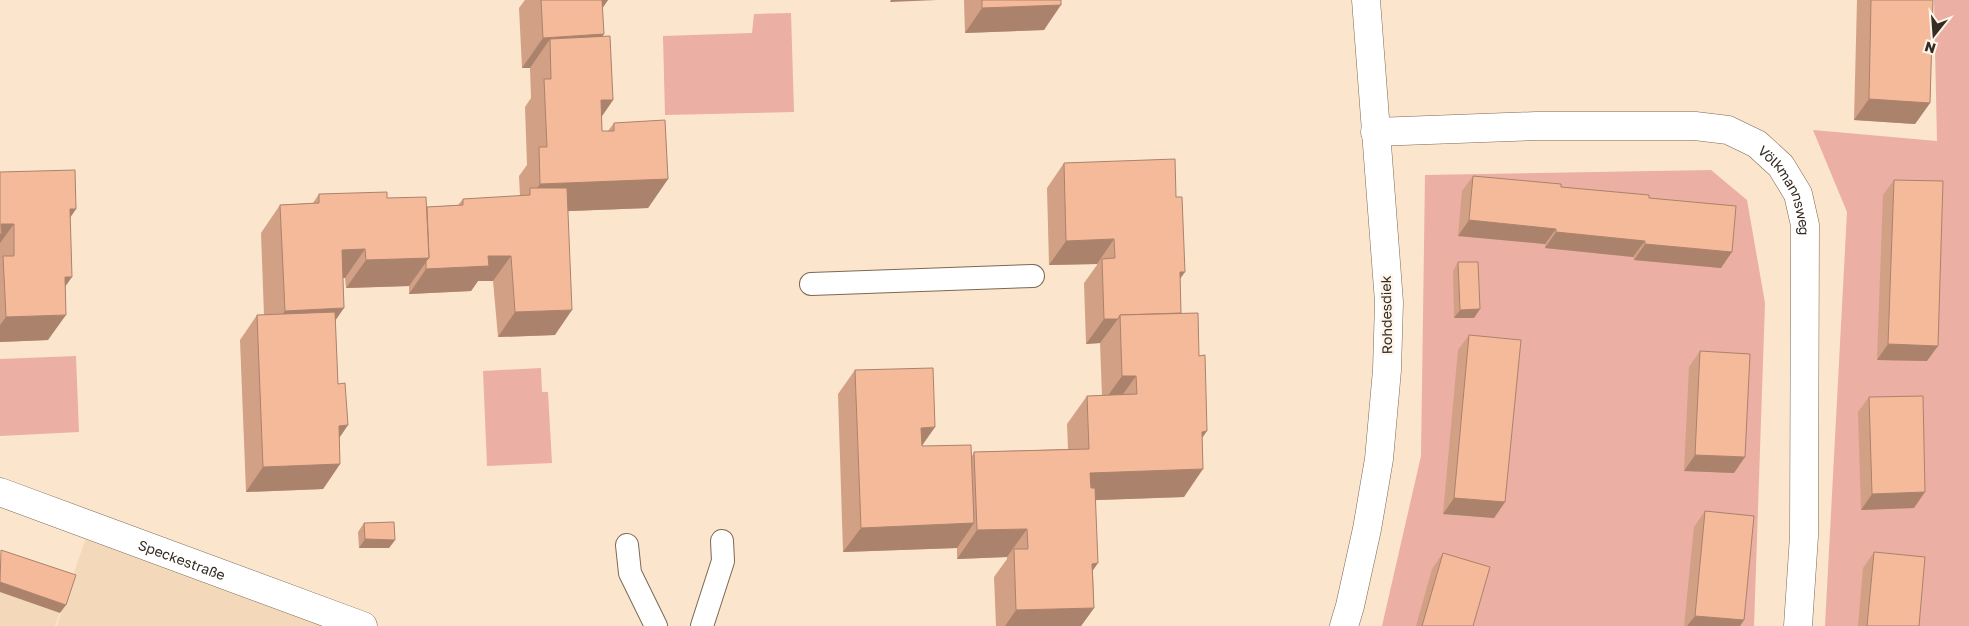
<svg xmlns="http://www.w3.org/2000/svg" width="1969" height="626" font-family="'Golos Text',sans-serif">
	<rect width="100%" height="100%" fill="#fce5cd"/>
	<polygon fill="#f4d8ba" points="90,526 363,626 57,626 67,592 55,626 0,626 0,560 70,584"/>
	<g fill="#ebafa3">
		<polygon points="1934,0 1969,0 1969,626 1825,626 1847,212 1813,130 1937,141"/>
		<polygon points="791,13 794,112 665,115 663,36 752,33 754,14"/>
		<polygon points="1711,170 1747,200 1765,303 1754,626 1382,626 1421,456 1425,175"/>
		<polygon points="76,356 79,432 0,436 0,359"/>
		<polygon points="541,368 542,392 548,392 552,463 487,466 483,371"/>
	</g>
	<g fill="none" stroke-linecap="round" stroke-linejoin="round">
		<g stroke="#7c6853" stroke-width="24">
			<g id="lane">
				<polyline points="811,284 1033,276"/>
				<polyline points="627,545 630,573 656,626"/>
				<polyline points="702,626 723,561 722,541"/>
			</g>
		</g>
		<g stroke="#7c6853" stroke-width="29">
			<g id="street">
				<path id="s1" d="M1375,132L1536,126H1695L1728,130L1757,144L1781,166L1798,194L1805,225L1804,536L1798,626"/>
				<path id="s2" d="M0,492L363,626"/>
				<polyline points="1344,626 1350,606 1367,529 1379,459 1387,370 1389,302 1366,0"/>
			</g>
		</g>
		<use href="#lane" stroke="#fff" stroke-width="22"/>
		<use href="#street" stroke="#fff" stroke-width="28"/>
	</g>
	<g fill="#d2a084">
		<polygon points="525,0 608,0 602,8 602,37 613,100 602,116 602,131 608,131 614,123 668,179 648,208 568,211 555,335 498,337 493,281 478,281 471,291 409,294 409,286 346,288 345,278 343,278 335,321 338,384 348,425 339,438 340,464 323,489 246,492 240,340 257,315 264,315 261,233 280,205 313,203 319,194 387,198 427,207 458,205 463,199 520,196 519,176 527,165 525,107 531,98 530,68 522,68 519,8"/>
		<polygon points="964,0 1061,0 1044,30 965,33"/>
		<polygon points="1857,0 1933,0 1930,103 1915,124 1854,120"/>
		<polygon points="1064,163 1176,197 1181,313 1202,438 1184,497 1096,500 1093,571 1094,608 1081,626 996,626 994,577 1007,559 1007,557 957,559 957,548 843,552 838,394 855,370 935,427 922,446 972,456 974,452 1068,449 1067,424 1087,396 1102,396 1100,343 1086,344 1084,283 1097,265 1097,264 1049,265 1047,188"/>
		<polygon points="0,172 76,209 70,217 65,287 48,340 0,342"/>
		<polygon points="1473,176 1649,198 1721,268 1634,260 1633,257 1545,248 1545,244 1458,236 1462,191"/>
		<polygon points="1894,180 1927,361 1877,360 1883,195"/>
		<polygon points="1458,262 1480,309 1474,318 1454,318 1453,271"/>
		<polygon points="1469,335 1505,502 1494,518 1443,514 1458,350"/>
		<polygon points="1700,351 1734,473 1684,471 1689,367"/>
		<polygon points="1869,397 1914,508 1861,510 1858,412"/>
		<polygon points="1705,511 1740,626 1684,626 1694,527"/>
		<polygon points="364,523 395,540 389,548 359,548 358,532"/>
		<polygon points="1874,552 1919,626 1858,626 1863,568"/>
		<polygon points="1443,553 1473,626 1416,626 1432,569"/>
	</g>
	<g fill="#ab826c">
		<polygon points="600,0 608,0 589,28"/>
		<polygon points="891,0 937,0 890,2"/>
		<polygon points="1061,5 1044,30 965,33 982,8"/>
		<polygon points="604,34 583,64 550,39 530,68 522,68 543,38"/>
		<polygon points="1869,99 1930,103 1915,124 1854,120"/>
		<polygon points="601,100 613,100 593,129"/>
		<polygon points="668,179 648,208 520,213 540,184"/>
		<polygon points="70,209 76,209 59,234"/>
		<polygon points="1469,220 1556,229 1545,244 1458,236"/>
		<polygon points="1,224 14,224 0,243 0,226"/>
		<polygon points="1556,232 1645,241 1633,257 1545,248"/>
		<polygon points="1114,239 1097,264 1049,265 1066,241"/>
		<polygon points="1645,244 1732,252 1721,268 1634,260"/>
		<polygon points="365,249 345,278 322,279 342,250"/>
		<polygon points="488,256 511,256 493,281 478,281 471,291 409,294 426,269"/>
		<polygon points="429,258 409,286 346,288 366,260"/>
		<polygon points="1180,272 1185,272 1168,296"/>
		<polygon points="65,277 72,277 55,301"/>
		<polygon points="344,308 324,337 265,339 285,311"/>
		<polygon points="1480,309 1474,318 1454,318 1460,310"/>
		<polygon points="572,310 555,335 498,337 515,312"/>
		<polygon points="66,315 48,340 0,342 0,325 6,317"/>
		<polygon points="1104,319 1118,319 1100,343 1086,344"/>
		<polygon points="1888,344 1938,346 1927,361 1877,360"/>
		<polygon points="1122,376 1136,376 1116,404 1102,404"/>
		<polygon points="348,425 331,450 339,426"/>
		<polygon points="935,427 917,452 921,428"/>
		<polygon points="1207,431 1187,460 1202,432"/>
		<polygon points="1695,455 1745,457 1734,473 1684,471"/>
		<polygon points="340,464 323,489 246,492 263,467"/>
		<polygon points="1203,469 1184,497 1070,501 1090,473"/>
		<polygon points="1925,492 1914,508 1861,510 1872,494"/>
		<polygon points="1454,498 1505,502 1494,518 1443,514"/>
		<polygon points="974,523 957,548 843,552 861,528"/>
		<polygon points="1027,529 1007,557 957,559 977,530"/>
		<polygon points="365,539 395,540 389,548 359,548"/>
		<polygon points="1098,563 1078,592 1092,564"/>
		<polygon points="0,582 66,605 60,613 0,592"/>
		<polygon points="1094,608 1081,626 1005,626 1016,610"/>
		<polygon points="1695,616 1744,620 1740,626 1687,626"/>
	</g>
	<g fill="#f4ba9a" stroke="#ab826c">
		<polygon points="541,0 602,0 604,34 543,38"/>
		<polygon points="982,0 1061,0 1061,5 982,8"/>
		<polygon points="1871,0 1933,0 1930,103 1869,99"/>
		<polygon points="610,36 613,100 601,100 602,131 614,131 614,123 665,120 668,179 540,184 539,147 547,147 544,79 551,79 550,39"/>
		<polygon points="1175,159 1176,197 1182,197 1185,272 1180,272 1181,313 1120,315 1118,319 1104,319 1102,259 1115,258 1114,239 1066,241 1064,163"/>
		<polygon points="75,170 76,209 70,209 72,277 65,277 66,315 6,317 3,256 14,256 14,224 1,224 2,234 0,234 0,172"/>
		<polygon points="1473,176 1561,184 1561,187 1649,195 1649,198 1736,206 1732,252 1645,244 1645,241 1556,232 1556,229 1469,220"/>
		<polygon points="1894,180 1943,181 1938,346 1888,344"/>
		<polygon points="530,188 567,188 572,310 515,312 511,256 488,256 489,266 426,269 426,261 429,258 427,207 463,205 463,199 530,195"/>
		<polygon points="387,192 387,198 426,197 429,258 366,260 365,249 342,250 344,308 285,311 280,205 319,203 319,194"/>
		<polygon points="1458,262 1478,262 1480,309 1460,310"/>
		<polygon points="335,312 338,384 345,383 348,425 339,426 340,464 263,467 257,315"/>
		<polygon points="1198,313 1199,356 1205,355 1207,431 1202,432 1203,469 1090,473 1091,488 1095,488 1098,563 1092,564 1094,608 1016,610 1014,549 1028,549 1027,529 977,530 974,452 1089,449 1087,396 1137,394 1136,376 1122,376 1120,315"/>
		<polygon points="1469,335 1521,340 1505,502 1454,498"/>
		<polygon points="1700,351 1750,354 1745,457 1695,455"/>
		<polygon points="933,368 935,427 921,428 922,446 971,445 974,523 861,528 855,370"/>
		<polygon points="1923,396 1925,492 1872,494 1869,397"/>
		<polygon points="1705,511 1754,516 1744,620 1695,616"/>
		<polygon points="394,522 395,540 365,539 364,523"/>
		<polygon points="1,550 76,575 66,605 0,582"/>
		<polygon points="1874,552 1925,557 1919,626 1867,626"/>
		<polygon points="1443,553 1490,567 1473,626 1422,626"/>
	</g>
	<g text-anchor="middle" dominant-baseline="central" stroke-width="5" stroke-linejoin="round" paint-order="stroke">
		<g font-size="14" fill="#352d24" stroke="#fef5eb">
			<text stroke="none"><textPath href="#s1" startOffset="442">Völkmannsweg</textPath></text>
			<text transform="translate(1386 315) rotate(-91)">Rohdesdiek</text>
			<text stroke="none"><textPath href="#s2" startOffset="194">Speckestraße</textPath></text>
		</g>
	</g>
	<g transform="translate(1934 35) rotate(197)" stroke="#fef5eb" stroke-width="4" paint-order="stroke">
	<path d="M0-4L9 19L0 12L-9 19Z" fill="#352d24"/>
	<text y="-8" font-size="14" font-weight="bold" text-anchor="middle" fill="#352d24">N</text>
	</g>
</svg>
